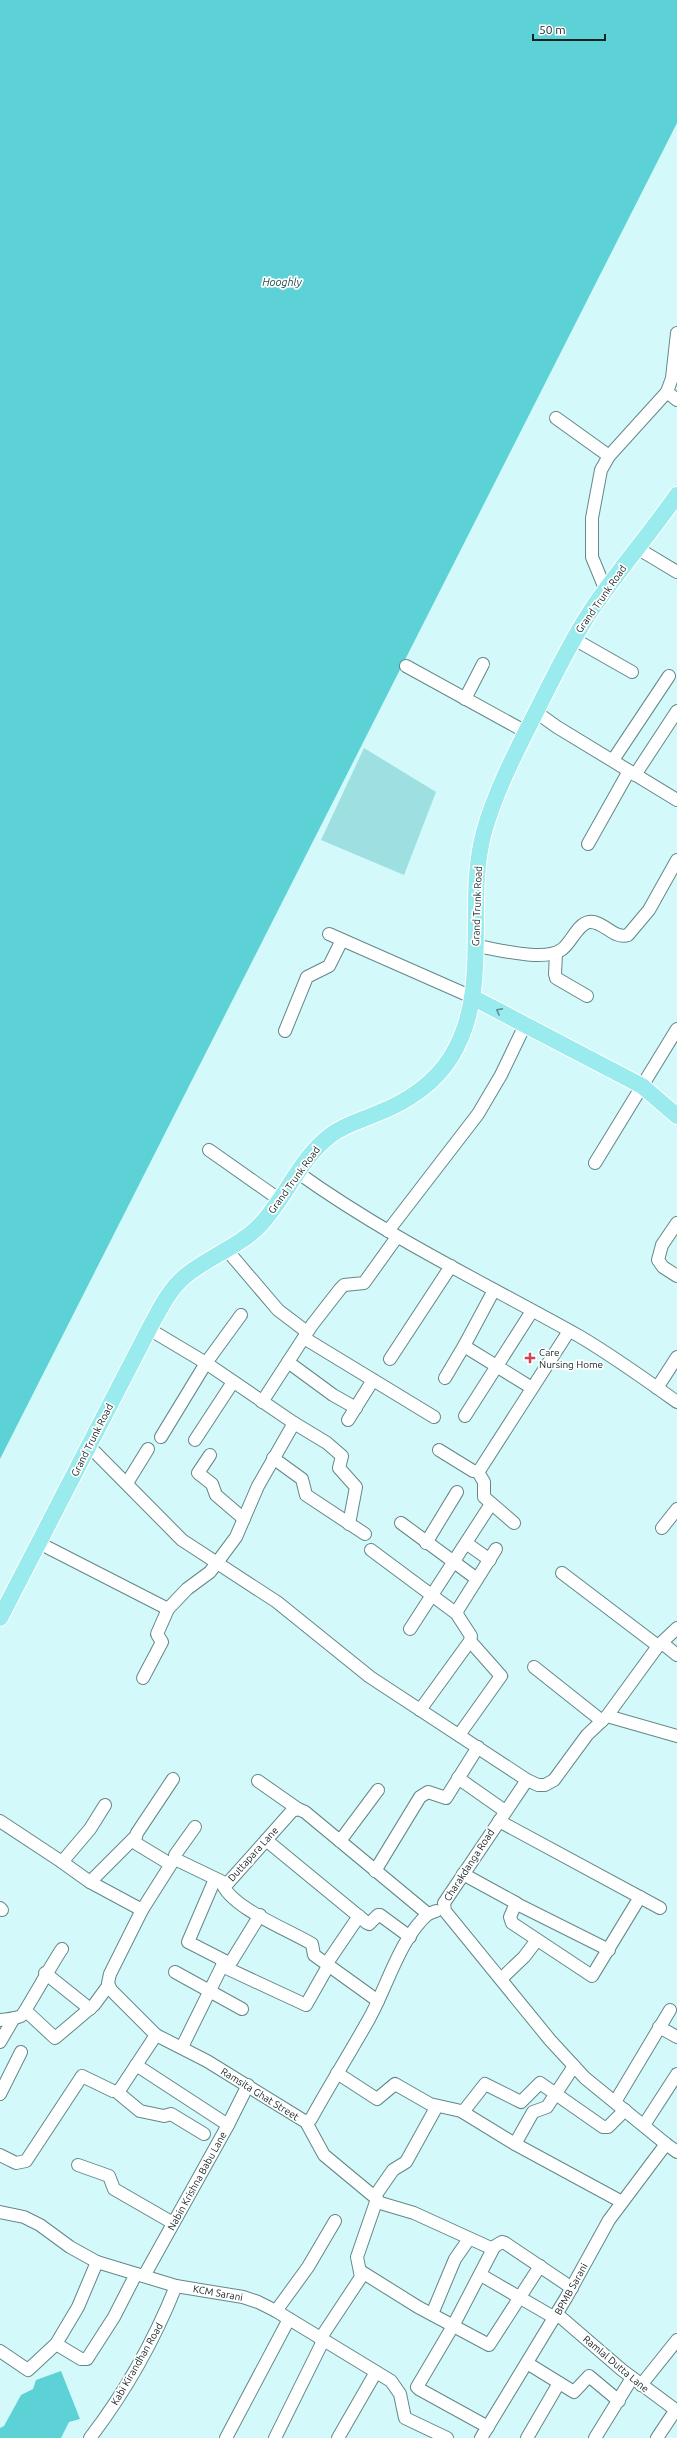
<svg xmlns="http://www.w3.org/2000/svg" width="677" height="2438" font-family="Ubuntu,sans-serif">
	<rect width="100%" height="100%" fill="#d3f9fa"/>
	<polygon fill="#9ee0e2" points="364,748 436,792 404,875 321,840"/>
	<g fill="#5cd1d6">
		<polygon points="0,0 677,0 677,123 0,1459"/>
		<polygon points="61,2371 80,2419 69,2422 61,2438 0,2438 0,2428 4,2426 21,2395 33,2389 36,2380"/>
	</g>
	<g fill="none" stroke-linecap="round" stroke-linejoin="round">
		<g stroke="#648788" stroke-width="14">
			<g id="minor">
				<polyline points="667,392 677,400"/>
				<polyline points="556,418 609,456"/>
				<polyline points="637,548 677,572"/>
				<polyline points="606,591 592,557 592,518 601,470 609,456 667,392 672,378 677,333"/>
				<polyline points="574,639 632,672"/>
				<polyline points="406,666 526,732"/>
				<polyline points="465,699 483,664"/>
				<polyline points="536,712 557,727 677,800"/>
				<polyline points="613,760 669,676"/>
				<polyline points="635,775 677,711"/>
				<polyline points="588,844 629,771"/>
				<polyline points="329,934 472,997"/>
				<path d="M476,946C497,949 544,962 561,950C571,944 577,924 589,922C603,920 614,940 628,935L649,910L677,860"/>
				<polyline points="556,953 555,974 556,978 587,996"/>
				<polyline points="285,1031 307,977 329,966 342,940"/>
				<polyline points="209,1150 280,1200"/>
				<polyline points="595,1163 677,1029"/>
				<path d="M297,1172C386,1236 484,1283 579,1336C613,1356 645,1379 677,1402"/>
				<polyline points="677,1223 662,1245 658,1260 663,1267 677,1276"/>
				<polyline points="388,1231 478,1114 501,1075 525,1025"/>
				<polyline points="226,1249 278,1310 307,1332"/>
				<polyline points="304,1338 434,1417"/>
				<polyline points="464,1346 494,1290"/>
				<polyline points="390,1359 451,1266"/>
				<polyline points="288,1362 333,1395 356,1408"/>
				<polyline points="445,1378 464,1346 532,1388"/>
				<polyline points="657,1388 677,1357"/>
				<polyline points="262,1402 312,1325 340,1289 344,1285 364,1283 397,1237"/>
				<polyline points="465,1416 532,1311"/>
				<polyline points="348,1420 373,1380"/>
				<polyline points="294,1423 327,1443 342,1456 339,1468 356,1487 349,1524"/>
				<polyline points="161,1437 206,1363 241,1315"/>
				<polyline points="195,1440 233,1382"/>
				<polyline points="89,1446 182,1540 277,1602 370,1677 527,1780"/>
				<polyline points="439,1450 473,1471 479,1471 569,1331"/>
				<polyline points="210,1455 198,1473 212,1484 216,1495 244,1519"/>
				<polyline points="273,1458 302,1479 306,1495 365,1534"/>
				<polyline points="478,1472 484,1482 484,1497 514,1523"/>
				<polyline points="127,1483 148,1449"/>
				<polyline points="401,1523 477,1579"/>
				<polyline points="662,1528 677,1509"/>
				<polyline points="39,1543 168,1609 187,1589 210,1572 236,1537 258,1486 294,1423 206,1363 149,1329"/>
				<polyline points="426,1543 457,1492"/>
				<polyline points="466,1543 490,1560"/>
				<polyline points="371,1550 457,1614"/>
				<polyline points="562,1573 658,1646"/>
				<polyline points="410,1629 491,1504"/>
				<polyline points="662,1643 677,1655"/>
				<polyline points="534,1667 602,1721"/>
				<polyline points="143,1678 162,1642 157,1634 168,1609"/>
				<polyline points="420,1710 470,1641 471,1636 458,1616 457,1611 496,1549"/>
				<polyline points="607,1716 677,1736"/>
				<polyline points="459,1735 501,1676 470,1641"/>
				<polyline points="458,1778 505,1811"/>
				<polyline points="258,1781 298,1809"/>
				<polyline points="0,1821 62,1862 90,1829 105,1805"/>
				<polyline points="499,1821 660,1908"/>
				<polyline points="266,1840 367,1923 369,1924 378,1915 380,1915 410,1937"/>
				<polyline points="340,1841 378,1790"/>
				<polyline points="175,1860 175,1855 195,1827"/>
				<polyline points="62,1862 90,1882 142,1910 173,1861 177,1860 227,1884 292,1811 298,1809 305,1812 428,1914 436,1911"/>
				<polyline points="170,1864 137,1844 135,1840 137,1833 173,1779"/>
				<polyline points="375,1871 420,1797 428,1792 446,1798 478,1747"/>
				<polyline points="463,1874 516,1903 510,1917 512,1923 592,1976 640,1897"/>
				<polyline points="215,1879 188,1942 229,1963"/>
				<polyline points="90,1882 136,1836"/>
				<path d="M222,1883C231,1908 289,1930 312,1944L314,1955L378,2001"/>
				<polyline points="517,1904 609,1950"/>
				<polyline points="0,1908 2,1910"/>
				<path d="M142,1910L110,1974L108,1983L111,1990L156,2035L207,2061L306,2122L311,2119C329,2086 350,2053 369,2019C387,1987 400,1938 428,1914"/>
				<polyline points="222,1966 306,2005 327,1968 327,1963 359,1916"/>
				<polyline points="175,1972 242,2009"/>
				<polyline points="45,1973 90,2009"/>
				<polyline points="501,1979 524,1957 537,1940"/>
				<polyline points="26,2011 55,2038 94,2005 108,1986"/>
				<path d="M0,2020C7,2019 15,2019 21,2016C25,2013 55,1958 62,1949"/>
				<polyline points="659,2027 677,2037"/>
				<polyline points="0,2042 14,2018"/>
				<polyline points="182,2047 222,1966 231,1962 260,1915"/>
				<polyline points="136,2065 228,2125"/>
				<polyline points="337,2073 377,2099 395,2084 430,2104 461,2111 515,2144 622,2202"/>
				<polyline points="117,2092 140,2111 164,2116 171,2114 204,2134"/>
				<polyline points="0,2094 21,2052"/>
				<polyline points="615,2102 670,2010"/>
				<polyline points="463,2112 485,2084 521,2102 540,2083 603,2127 608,2127 625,2110"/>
				<polyline points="306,2122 324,2155 377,2199 357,2257 361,2277 320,2339"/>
				<polyline points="644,2125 677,2074"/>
				<polyline points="515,2144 533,2112 547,2107 574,2066"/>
				<polyline points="666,2144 677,2152"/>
				<polyline points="0,2155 16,2163 26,2161 82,2076 113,2091 119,2091 156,2035"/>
				<polyline points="78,2165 109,2176 114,2189 173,2223"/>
				<polyline points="375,2196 393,2170 406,2162 437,2106"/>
				<polyline points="377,2202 414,2213 493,2249 453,2326 417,2387 419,2389 488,2427"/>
				<polyline points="0,2212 24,2217 40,2225 70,2247 97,2262 176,2286 243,2297 258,2302 276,2311 391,2381 400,2394 405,2418 447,2438"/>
				<polyline points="492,2248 502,2242 505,2243 572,2288"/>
				<polyline points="362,2272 418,2307 489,2345 540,2266"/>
				<polyline points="481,2275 555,2318"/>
				<polyline points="144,2276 228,2125 248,2085"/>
				<polyline points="276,2311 308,2267 335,2221"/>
				<polyline points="432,2314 455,2259 469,2239"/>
				<polyline points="557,2314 622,2370 677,2411"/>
				<polyline points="56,2344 81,2359 87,2359 114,2317 136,2274"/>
				<polyline points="0,2351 28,2370 56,2344 78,2307 97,2262"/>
				<polyline points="527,2363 574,2392 589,2376 619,2401"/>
				<polyline points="641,2385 677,2340"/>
				<path d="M90,2438C126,2391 154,2341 176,2286"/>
				<polyline points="226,2438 289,2319"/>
				<polyline points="275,2438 323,2341"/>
				<polyline points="338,2438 376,2372"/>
				<polyline points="481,2438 566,2298 609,2220 666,2144 585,2078 550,2040 445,1911 444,1903 527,1780 538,1785 545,1785 554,1780 587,1735 607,1716 658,1646 677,1628"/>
				<polyline points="527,2438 559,2383"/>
				<polyline points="595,2438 632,2378"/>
				<polyline points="657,2438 675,2411"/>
			</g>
		</g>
		<g stroke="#fff" stroke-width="18">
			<g id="major">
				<polyline points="472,997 642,1086 677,1116"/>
				<path d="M0,1618L149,1329C159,1311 168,1291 184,1277C207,1257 240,1247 261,1224C287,1196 300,1158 331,1135C345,1124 363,1120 378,1113C407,1102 435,1083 451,1057C493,989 464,905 484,832C496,789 518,748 538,708C554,676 570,643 590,612C617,572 649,535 677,495"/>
			</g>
		</g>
		<use href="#minor" stroke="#fff" stroke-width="12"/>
		<use href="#major" stroke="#9aebee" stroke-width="16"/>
	</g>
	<defs><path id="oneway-chevron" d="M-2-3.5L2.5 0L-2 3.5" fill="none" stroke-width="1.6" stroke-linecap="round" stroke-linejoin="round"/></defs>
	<use stroke="#5d9092" href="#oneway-chevron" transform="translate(499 1011) rotate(-152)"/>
	<path fill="#d24250" stroke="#fff" stroke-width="1.5" d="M528 1352h4v4h4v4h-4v4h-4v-4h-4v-4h4z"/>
	<g text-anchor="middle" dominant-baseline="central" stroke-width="3.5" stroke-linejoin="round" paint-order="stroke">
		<g font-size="10" fill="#132122" stroke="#fff">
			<text transform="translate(601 599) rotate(-55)">Grand Trunk Road</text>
			<text transform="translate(477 906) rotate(-88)">Grand Trunk Road</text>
			<text transform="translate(294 1180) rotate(-54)">Grand Trunk Road</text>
			<text transform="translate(92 1440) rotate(-63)">Grand Trunk Road</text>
			<text transform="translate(253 1854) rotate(-48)">Duttapara Lane</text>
			<text transform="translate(469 1865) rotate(-57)">Charakdanga Road</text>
			<text transform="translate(260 2094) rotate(32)">Ramsita Ghat Street</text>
			<text transform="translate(197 2181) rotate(-61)">Nabin Krishna Babu Lane</text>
			<text transform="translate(571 2289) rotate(-61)">BPMB Sarani</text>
			<text transform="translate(218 2293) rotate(10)">KCM Sarani</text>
			<text transform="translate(137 2364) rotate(-60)">Kabi Kirandhan Road</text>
			<text transform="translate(616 2364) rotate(40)">Ramlal Dutta Lane</text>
		</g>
		<g font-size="10" fill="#132122" stroke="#fff" text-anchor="start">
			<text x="539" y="1352">Care<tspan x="539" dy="12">Nursing Home</tspan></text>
		</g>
		<g font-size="11" font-style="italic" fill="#1e5153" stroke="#fff">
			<text x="282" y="282">Hooghly</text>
		</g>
	</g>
	<path d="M533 34v6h72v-6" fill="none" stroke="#132122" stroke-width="2"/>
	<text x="539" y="34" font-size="12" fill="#132122" stroke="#ffffff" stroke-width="3" paint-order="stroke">50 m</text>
</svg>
